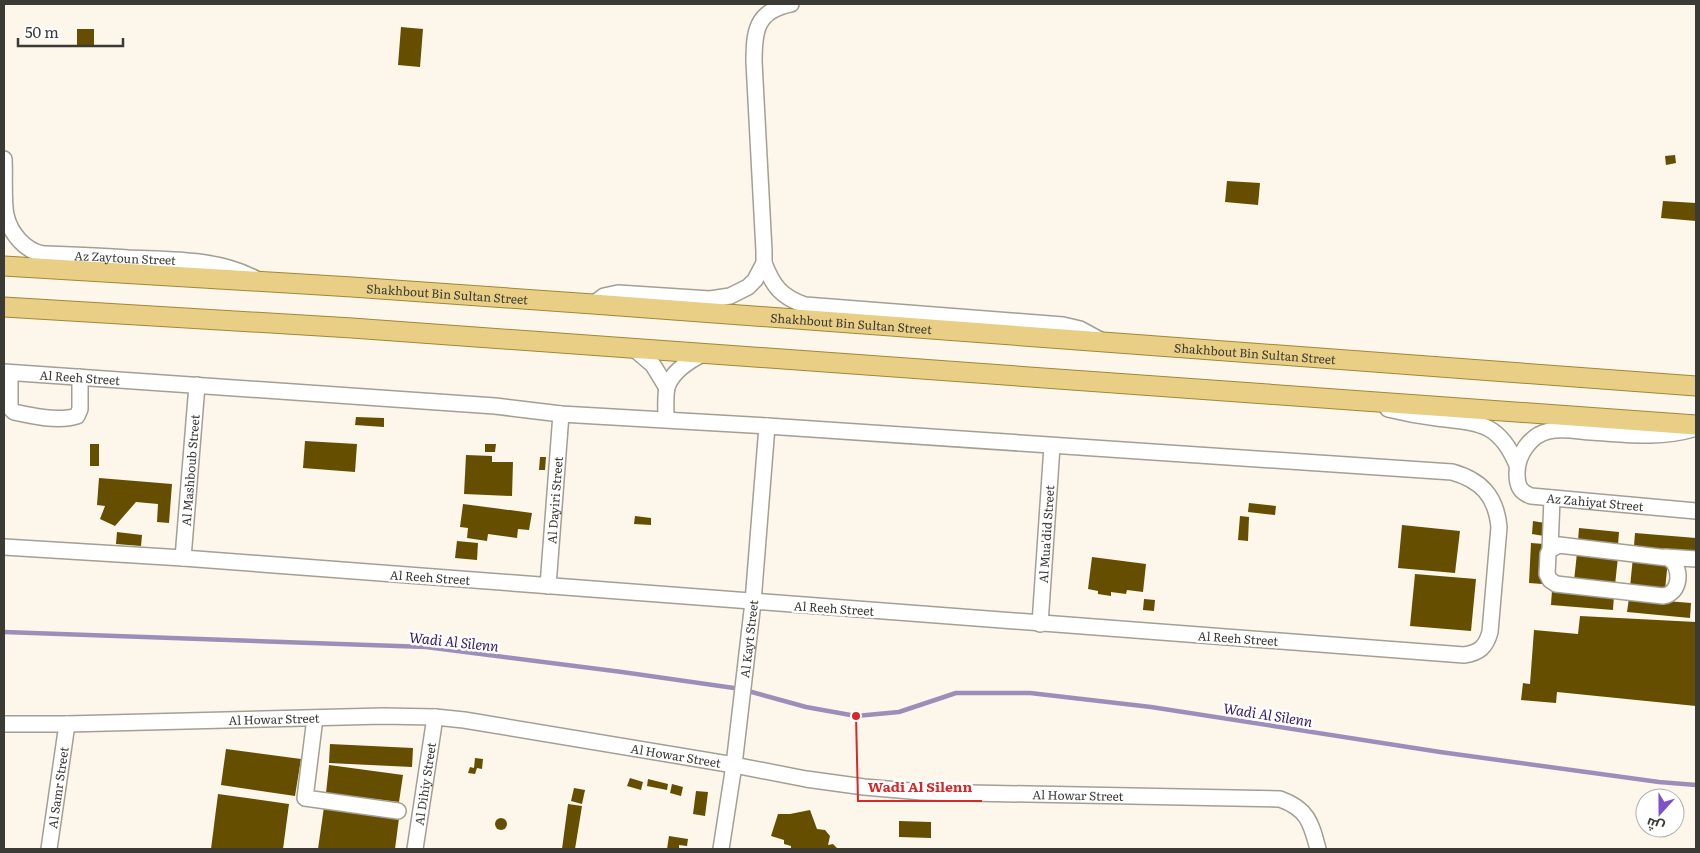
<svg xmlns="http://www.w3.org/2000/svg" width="1700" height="853" font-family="Literata,Cairo,serif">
	<rect width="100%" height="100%" fill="#fdf7eb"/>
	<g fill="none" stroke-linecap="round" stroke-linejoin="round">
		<polyline stroke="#9b8fba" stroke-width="4.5" points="4,632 426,647 622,672 741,689 806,707 856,716 899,712 956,693 1030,693 1151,707 1440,752 1659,782 1696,785"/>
	</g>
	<g fill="#654e00">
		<polygon points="401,27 423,29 420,67 398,65"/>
		<rect x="77" y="29" width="17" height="16"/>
		<polygon points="1675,155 1676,163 1666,165 1665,156"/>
		<polygon points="1227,181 1260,183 1258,205 1225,202"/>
		<polygon points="1663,201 1696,203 1696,221 1661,218"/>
		<polygon points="356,417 384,418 384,427 355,425"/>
		<polygon points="305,441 357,444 355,472 303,468"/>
		<rect x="90" y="444" width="9" height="22"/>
		<polygon points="485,444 496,444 495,452 485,452"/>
		<polygon points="466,455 492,456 492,462 513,462 512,496 464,494"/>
		<polygon points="540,457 546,457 545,470 539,470"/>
		<polygon points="99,478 172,484 169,523 157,522 158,504 136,502 115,526 100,519 105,506 97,505"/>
		<polygon points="1249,503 1276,506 1275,515 1248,512"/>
		<polygon points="463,504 532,513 529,530 518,529 517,538 488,534 487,541 467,538 468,528 460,527"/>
		<polygon points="635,516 651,518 651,525 634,524"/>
		<polygon points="1240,516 1249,517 1248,541 1238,540"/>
		<polygon points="1533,521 1545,523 1544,536 1532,534"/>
		<polygon points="1402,525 1460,531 1455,573 1398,568"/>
		<polygon points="1579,528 1619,532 1618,545 1578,541"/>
		<polygon points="117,532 142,535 141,546 116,544"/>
		<polygon points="1635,533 1696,538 1695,552 1634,546"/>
		<polygon points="457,541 478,543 477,560 455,558"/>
		<polygon points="1531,543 1544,544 1542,584 1529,583"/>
		<polygon points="1577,553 1618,557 1615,585 1574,581"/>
		<polygon points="1092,557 1146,564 1143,592 1127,590 1126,594 1111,592 1111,596 1098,594 1098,591 1088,589"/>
		<polygon points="1633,557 1668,560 1665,590 1630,587"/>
		<polygon points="1415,574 1476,579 1471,631 1410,626"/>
		<polygon points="1552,590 1614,595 1613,610 1551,605"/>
		<polygon points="1629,598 1691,603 1690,618 1627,612"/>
		<polygon points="1144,599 1155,600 1154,611 1143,610"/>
		<polygon points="1580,616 1696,622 1696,706 1557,692 1556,703 1521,700 1523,683 1530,684 1534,630 1578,634"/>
		<polygon points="330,744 413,748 412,767 329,763"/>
		<polygon points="226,749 301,759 295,796 221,785"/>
		<polygon points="475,758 483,759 482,769 477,768 475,774 468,773 470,767 474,768"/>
		<polygon points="329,765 403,775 399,802 326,793"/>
		<polygon points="630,778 643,782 641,790 627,786"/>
		<polygon points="648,779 668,784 667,790 647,786"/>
		<polygon points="672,784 683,787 681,796 670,793"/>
		<polygon points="574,788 585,790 582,804 571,801"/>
		<polygon points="696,791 708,792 705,816 693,814"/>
		<polygon points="218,794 289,804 283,849 211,849"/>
		<polygon points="568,804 582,806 575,849 562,849"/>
		<polygon points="324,807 399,818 395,849 318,849"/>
		<polygon points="810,810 817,829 825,830 830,836 828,845 833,844 838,849 791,849 791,846 784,844 784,840 771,836 778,814 790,814"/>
		<circle cx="501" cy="824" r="6"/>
		<polygon points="899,821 931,822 931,838 899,837"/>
		<polygon points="669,836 688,839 687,846 679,845 679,849 667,849"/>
	</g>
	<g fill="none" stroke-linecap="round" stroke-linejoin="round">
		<g stroke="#a49f94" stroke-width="18">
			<g id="minor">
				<path id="s1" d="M4,159C5,175 3,201 6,215C10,233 25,251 43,254C71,255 100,256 128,258C170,260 218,258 256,279"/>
				<path d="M764,263C773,286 781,297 805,305L1063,325L1080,329L1102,341"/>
				<path d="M593,304L604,296L618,293L710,299L730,296L748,287L755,280L764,263V251L754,62C754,31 756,11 791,4"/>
				<polyline points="633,348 653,365 667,388"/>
				<path id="s2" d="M4,372L495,406L561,414L767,426L1452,472C1481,480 1496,496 1499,527L1490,632C1486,647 1479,653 1464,655L183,558L4,547"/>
				<path d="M10,373V408L14,412C32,416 59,422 77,416L80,409V377"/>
				<path d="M1388,409C1404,413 1420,416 1437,418C1479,423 1499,422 1517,465"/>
				<path d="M666,419C666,410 665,397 667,387C673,370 690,360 705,353"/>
				<path id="s3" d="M1693,429C1660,439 1625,434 1591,432C1577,431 1562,428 1549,431C1530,435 1517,455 1517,473C1517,486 1520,492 1531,496L1696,511"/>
				<path d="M1559,545L1668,558C1683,566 1681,594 1663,596L1556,584L1550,580L1547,574L1548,554L1550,550Z"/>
				<polyline points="1550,550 1552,498"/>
				<polyline points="1665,557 1696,559"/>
				<path id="s4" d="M183,558L197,385"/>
				<path id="s5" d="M548,586L561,414"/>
				<path id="s6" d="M1040,624L1052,446"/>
				<polyline points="315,718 305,798 398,811"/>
				<path id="s7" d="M4,724H67L383,716L435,717L464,720L734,765L806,779L864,787L922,792L1280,799C1308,809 1311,823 1318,849"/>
				<path id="s8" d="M49,849L67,724"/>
				<path id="s9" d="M415,849L435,717"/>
				<path id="s10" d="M721,849L734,765L753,602L767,426"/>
			</g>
		</g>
		<g stroke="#a28634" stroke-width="21">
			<g id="major">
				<path id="s11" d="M4,266L352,287L593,304L1696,386"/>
				<polyline points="4,307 352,328 1696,425"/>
			</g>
		</g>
		<use href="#minor" stroke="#fff" stroke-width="15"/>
		<use href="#major" stroke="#e8cf85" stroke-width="19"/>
	</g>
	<g text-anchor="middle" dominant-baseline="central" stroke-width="5" stroke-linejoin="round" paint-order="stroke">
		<g font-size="12" fill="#3c3a35" stroke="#fff">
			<text stroke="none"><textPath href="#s1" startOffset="195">Az Zaytoun Street</textPath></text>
			<text stroke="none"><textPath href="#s11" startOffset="444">Shakhbout Bin Sultan Street</textPath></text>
			<text stroke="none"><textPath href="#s11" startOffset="849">Shakhbout Bin Sultan Street</textPath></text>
			<text stroke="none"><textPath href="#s11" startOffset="1254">Shakhbout Bin Sultan Street</textPath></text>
			<text stroke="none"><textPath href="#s2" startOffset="76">Al Reeh Street</textPath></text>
			<text stroke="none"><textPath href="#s4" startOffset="88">Al Mashboub Street</textPath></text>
			<text stroke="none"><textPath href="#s5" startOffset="86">Al Dayiri Street</textPath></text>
			<text stroke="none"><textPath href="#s3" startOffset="295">Az Zahiyat Street</textPath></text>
			<text stroke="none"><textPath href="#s6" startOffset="90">Al Mua'did Street</textPath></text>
			<text transform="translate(430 577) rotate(4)">Al Reeh Street</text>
			<text transform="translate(834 608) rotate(4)">Al Reeh Street</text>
			<text stroke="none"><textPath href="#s10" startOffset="212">Al Kayt Street</textPath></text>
			<text transform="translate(1238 638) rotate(4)">Al Reeh Street</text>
			<text stroke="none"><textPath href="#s7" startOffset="270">Al Howar Street</textPath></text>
			<text stroke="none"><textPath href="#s7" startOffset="675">Al Howar Street</textPath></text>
			<text stroke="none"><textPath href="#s9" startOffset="66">Al Dihiy Street</textPath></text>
			<text stroke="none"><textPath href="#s8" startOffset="62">Al Samr Street</textPath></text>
			<text stroke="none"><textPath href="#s7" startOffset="1080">Al Howar Street</textPath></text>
		</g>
		<g font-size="14" font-style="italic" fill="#351a61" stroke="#fff">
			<text transform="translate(454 641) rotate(6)">Wadi Al Silenn</text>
			<text transform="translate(1268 714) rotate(9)">Wadi Al Silenn</text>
		</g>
	</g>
	<path fill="none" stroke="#d62828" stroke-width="2" d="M856 716L858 801H982"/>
	<circle fill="#d62828" stroke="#fff" stroke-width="2" cx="856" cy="716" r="5"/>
	<g font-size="14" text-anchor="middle" font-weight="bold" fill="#d62828" stroke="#fff" stroke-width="5" stroke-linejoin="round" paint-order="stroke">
		<text x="920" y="792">Wadi Al Silenn</text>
	</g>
	<rect width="1700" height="853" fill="none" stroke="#3c3a35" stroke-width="10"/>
	<g transform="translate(1660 813) rotate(201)"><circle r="24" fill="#ffffff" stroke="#b1b0ae"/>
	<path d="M0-4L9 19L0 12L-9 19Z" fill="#7c51ca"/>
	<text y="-8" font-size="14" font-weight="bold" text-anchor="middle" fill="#3c3a35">ش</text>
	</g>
	<path d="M18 38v8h105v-8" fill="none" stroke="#3c3a35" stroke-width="2.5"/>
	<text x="25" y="38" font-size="15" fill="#3c3a35" stroke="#ffffff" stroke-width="4" paint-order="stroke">50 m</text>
</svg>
